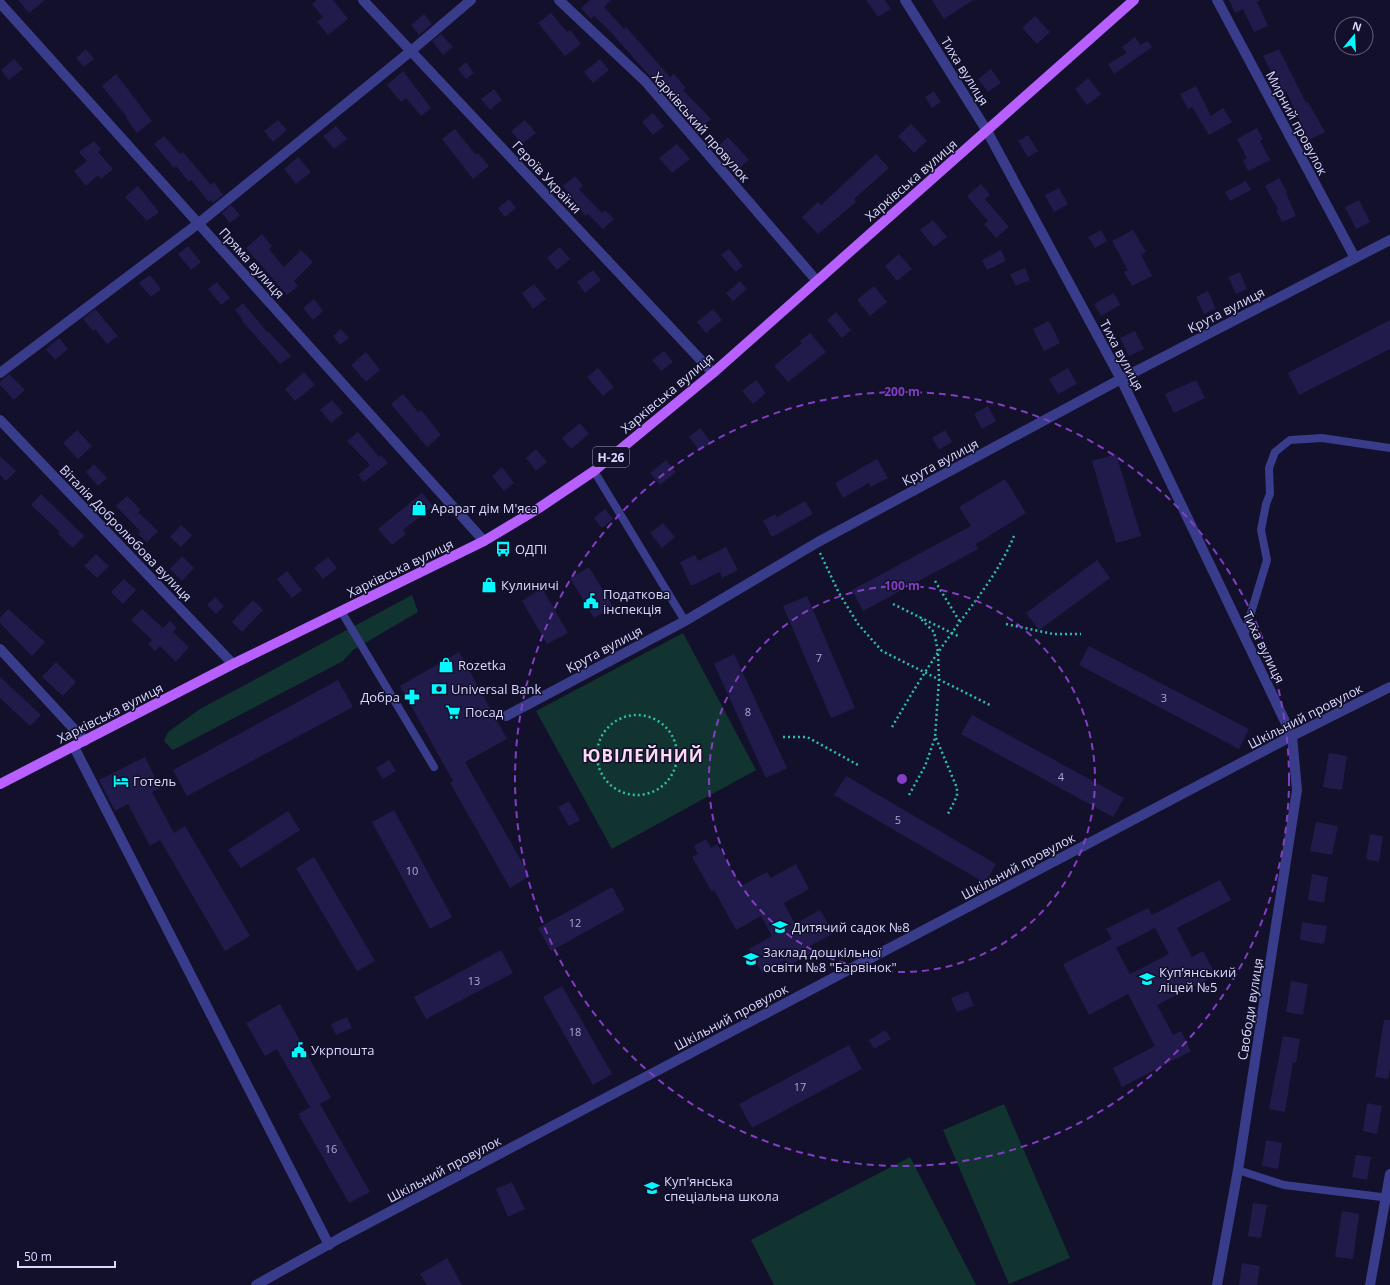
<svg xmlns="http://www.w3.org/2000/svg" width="1390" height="1285" font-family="'Open Sans',sans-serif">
	<rect width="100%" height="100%" fill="#12102a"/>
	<g fill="#123430">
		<polygon points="412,595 418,612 353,650 343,661 173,750 164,741 168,732 200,709"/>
		<polygon points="683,633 756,770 612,849 536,711"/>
		<polygon points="1004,1104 1070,1258 1009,1284 943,1130"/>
		<polygon points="910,1157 976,1285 774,1285 751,1240"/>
	</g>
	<g fill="#211b4b" fill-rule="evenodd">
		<polygon points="18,0 45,0 29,13"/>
		<polygon points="317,0 333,0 348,19 328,35 317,22 323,17 312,4"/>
		<polygon points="590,0 611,0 604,7 624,29 626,27 670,77 674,74 686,88 683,90 711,119 698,130 606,27 594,16 591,19 581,8"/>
		<polygon points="866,0 885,0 891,9 878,17"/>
		<polygon points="932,0 973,0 944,19"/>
		<polygon points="1229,0 1261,0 1257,2 1268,26 1254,32 1243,9 1235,13"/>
		<polygon points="551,13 567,32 570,30 581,44 565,56 538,23"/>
		<polygon points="424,14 432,24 419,35 411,25"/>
		<polygon points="1035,16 1050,32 1037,44 1022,28"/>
		<polygon points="441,34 453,47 443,55 432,41"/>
		<polygon points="1135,37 1140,45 1148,41 1152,47 1114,74 1108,64 1127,53 1122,47"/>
		<polygon points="86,49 94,59 84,67 76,58"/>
		<polygon points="1279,49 1306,103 1308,102 1325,132 1309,140 1286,91 1282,93 1263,56"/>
		<polygon points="14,59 23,69 9,80 1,70"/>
		<polygon points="600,59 609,70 593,83 584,72"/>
		<polygon points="466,62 474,73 466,79 458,69"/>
		<polygon points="991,69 1001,83 988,92 978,79"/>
		<polygon points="403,71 431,108 421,116 406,98 401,102 387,85"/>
		<polygon points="116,74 152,121 137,133 126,118 127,117 102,86"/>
		<polygon points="1088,78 1101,94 1087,105 1075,89"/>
		<polygon points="1196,86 1211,116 1223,108 1232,122 1209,135 1192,107 1188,109 1180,94"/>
		<polygon points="494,89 502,100 490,110 481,99"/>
		<polygon points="934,91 941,102 932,108 925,97"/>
		<polygon points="653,113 664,126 653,135 642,122"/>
		<polygon points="278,120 287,130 273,142 264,131"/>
		<polygon points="525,120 536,133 522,144 511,131"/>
		<polygon points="911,124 927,141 914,153 898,136"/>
		<polygon points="336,126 347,139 334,149 323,136"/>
		<polygon points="1257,128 1263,139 1260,141 1270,160 1248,171 1243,160 1247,158 1237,139"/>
		<polygon points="455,129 476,155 478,153 489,166 473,179 442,139"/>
		<polygon points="1028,135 1038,151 1028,157 1018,141"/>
		<polygon points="164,136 180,154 183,152 211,185 214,182 223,195 213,203 211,200 209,202 191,180 189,182 176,166 174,168 154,144"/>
		<polygon points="728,137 749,160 736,171 715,149"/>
		<polygon points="94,141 101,149 98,152 113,169 101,179 98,175 86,186 74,171 87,161 79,152"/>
		<polygon points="677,144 690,159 672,173 659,158"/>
		<polygon points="876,154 889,168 854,199 856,202 818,234 802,217 818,202 821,205"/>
		<polygon points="298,157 311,172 296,184 284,169"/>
		<polygon points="575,176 583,186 579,189 602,213 605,210 614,219 603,229 588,214 586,216 576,205 577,204 563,186"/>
		<polygon points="1279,178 1287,192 1286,193 1296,216 1282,222 1276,210 1278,209 1265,186"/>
		<polygon points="1246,181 1251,190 1230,201 1225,192"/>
		<polygon points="981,184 990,195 985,199 1009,227 996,238 984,224 988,221 967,196"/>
		<polygon points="138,186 159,212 147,221 125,197"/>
		<polygon points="1059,188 1068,204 1054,212 1045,195"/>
		<polygon points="509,199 516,208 505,217 498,208"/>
		<polygon points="1359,200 1370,222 1356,229 1345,207"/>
		<polygon points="231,205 240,215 230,223 222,213"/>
		<polygon points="933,220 947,237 934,247 920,230"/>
		<polygon points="1101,230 1107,241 1095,248 1088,237"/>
		<polygon points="1133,230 1146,252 1141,255 1152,276 1132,286 1124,272 1128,270 1112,241"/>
		<polygon points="262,234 272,246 269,249 284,267 301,250 313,262 294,281 298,286 287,295 246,248"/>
		<polygon points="188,246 201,262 191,270 178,254"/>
		<polygon points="560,247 570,259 557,270 547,258"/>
		<polygon points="729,249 743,266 736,272 721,255"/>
		<polygon points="1001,250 1006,261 987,270 982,260"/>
		<polygon points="899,254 912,269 897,281 885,266"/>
		<polygon points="1025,268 1030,280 1016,286 1010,274"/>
		<polygon points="593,270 601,280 585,293 577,282"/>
		<polygon points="1240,272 1247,289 1236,294 1228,277"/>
		<polygon points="150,275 161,289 151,297 139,283"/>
		<polygon points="740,281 747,289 733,301 726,293"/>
		<polygon points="217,282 230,298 221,305 208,289"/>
		<polygon points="534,284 546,299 533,309 522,293"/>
		<polygon points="874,286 887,302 870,316 857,300"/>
		<polygon points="1208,291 1216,309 1204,314 1196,297"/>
		<polygon points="1114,293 1120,305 1101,316 1094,304"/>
		<polygon points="314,299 323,311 313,320 303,308"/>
		<polygon points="243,303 267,332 268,331 291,356 280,364 242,321 243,320 235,310"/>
		<polygon points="95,309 118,336 107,344 95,329 93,331 83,319"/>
		<polygon points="713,309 722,320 706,333 697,322"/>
		<polygon points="836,312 851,330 842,338 827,320"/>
		<polygon points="1390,320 1390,349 1299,395 1288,373"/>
		<polygon points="1049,321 1060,343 1044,351 1033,329"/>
		<polygon points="341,329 349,338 340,345 333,336"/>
		<polygon points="1135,331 1144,349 1129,356 1120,338"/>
		<polygon points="810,333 826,352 788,382 774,366 802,343 800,341"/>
		<polygon points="59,338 68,349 55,360 46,349"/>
		<polygon points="664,351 673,362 661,371 652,360"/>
		<polygon points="366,352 380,370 366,382 351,365"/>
		<polygon points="598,368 614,387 603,396 587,377"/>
		<polygon points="1068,368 1077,384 1058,394 1049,379"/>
		<polygon points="304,372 315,385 295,401 285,389"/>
		<polygon points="9,374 25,390 14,400 0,385 0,382"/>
		<polygon points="756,380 766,393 753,404 742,391"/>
		<polygon points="1196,380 1205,398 1174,413 1165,394"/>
		<polygon points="403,394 418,412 421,410 441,435 427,447 391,404"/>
		<polygon points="332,400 343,413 331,423 320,410"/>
		<polygon points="988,406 996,421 982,429 974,414"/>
		<polygon points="580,423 589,434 571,449 562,438"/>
		<polygon points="700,428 711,442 700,451 689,437"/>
		<polygon points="77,430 92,446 78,459 63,443"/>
		<polygon points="945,430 952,442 939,450 932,438"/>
		<polygon points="358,432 379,457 381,455 388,463 364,482 358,475 370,465 347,441"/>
		<polygon points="536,449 547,462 536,471 526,458"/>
		<polygon points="1116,454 1141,536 1116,543 1092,461"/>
		<polygon points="0,456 16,471 6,481 0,475"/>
		<polygon points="877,459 888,478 871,487 869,483 843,498 835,483"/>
		<polygon points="666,460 676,472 660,485 650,473"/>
		<polygon points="94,464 107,478 98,486 86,472"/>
		<polygon points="502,467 514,483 504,491 492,476"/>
		<polygon points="1005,479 1026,513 976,544 978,549 863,611 852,590 971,526 959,507"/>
		<polygon points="422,493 433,506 403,530 406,534 392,545 378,529"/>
		<polygon points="41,494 84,536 73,548 58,534 60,532 31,505"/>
		<polygon points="127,496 141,510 138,512 158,531 147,542 138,534 141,532 116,506"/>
		<polygon points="805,501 813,514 772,537 763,521 775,514 777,517"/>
		<polygon points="605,509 613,519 602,528 594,518"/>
		<polygon points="663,523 675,537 662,548 650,533"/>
		<polygon points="181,525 192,535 181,547 170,537"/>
		<polygon points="726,547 738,570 722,578 720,572 691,586 680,562 695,555 698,561"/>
		<polygon points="96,554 109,566 97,578 84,566"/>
		<polygon points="182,556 194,568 182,581 170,569"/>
		<polygon points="328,557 337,568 323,579 314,568"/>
		<polygon points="1097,560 1110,578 1039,630 1026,613"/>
		<polygon points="589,567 613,607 594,618 570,578"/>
		<polygon points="287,571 302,590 292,598 277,579"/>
		<polygon points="124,579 136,590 123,604 111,592"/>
		<polygon points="542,588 568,633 547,644 522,601"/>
		<polygon points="807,596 855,708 831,718 783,606"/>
		<polygon points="215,597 224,606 216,614 207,605"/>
		<polygon points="253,600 263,610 242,632 232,622"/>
		<polygon points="8,609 45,642 32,656 0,623 0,618"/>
		<polygon points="142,609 163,628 170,621 177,628 173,632 189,647 176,662 160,646 155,651 148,644 152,640 131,620"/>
		<polygon points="1089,646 1249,729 1239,749 1079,665"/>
		<polygon points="459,652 507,739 465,762 530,876 510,888 450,783 453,781 400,686"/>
		<polygon points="734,654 787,768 766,778 714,664"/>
		<polygon points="56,662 76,682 63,696 42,677"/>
		<polygon points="0,677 41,715 30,726 0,698"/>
		<polygon points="338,680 353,707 187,796 173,770"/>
		<polygon points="972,715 1124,798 1113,817 961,734"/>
		<polygon points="1329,753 1347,756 1342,790 1323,787"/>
		<polygon points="145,757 160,788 152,792 174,833 185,826 250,936 225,951 160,840 150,846 128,804 115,811 99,780"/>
		<polygon points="389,760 396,771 383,779 376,768"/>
		<polygon points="846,776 996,864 985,883 834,795"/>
		<polygon points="569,801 580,820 569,826 558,807"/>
		<polygon points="394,810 452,917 430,929 372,822"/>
		<polygon points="288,811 300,830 241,868 228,850"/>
		<polygon points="1316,822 1338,826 1332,855 1310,851"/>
		<polygon points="1370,834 1383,836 1379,862 1366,859"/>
		<polygon points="706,839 711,848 717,844 741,886 767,872 771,878 796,864 809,889 784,903 795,924 820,910 834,933 808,947 812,953 788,966 785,960 762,973 749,949 772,936 761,916 736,930 714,890 712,892 692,857 698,854 694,846"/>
		<polygon points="314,857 375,961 357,971 296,868"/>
		<polygon points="1312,874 1328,877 1324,903 1308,900"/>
		<path d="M1220,880L1231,900L1177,928L1192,957L1203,951L1216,975L1157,1005L1173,1035L1181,1031L1191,1051L1122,1087L1113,1068L1155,1046L1128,994L1089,1015L1063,964L1112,939L1106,929L1148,908L1152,915ZM1155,928L1169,954L1130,974L1116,948Z"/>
		<polygon points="612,887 625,910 551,951 538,928"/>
		<polygon points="1302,922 1327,926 1324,944 1300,940"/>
		<polygon points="501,950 513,973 426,1019 414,997"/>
		<polygon points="1291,981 1308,984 1303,1015 1286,1012"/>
		<polygon points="562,986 612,1074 593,1085 543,997"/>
		<polygon points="968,991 974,1006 957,1012 951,998"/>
		<polygon points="280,1004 331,1098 320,1104 370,1192 349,1203 298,1114 310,1107 277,1049 265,1056 246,1023"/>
		<polygon points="347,1017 352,1028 336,1035 331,1024"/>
		<polygon points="1384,1020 1390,1020 1390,1068 1388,1079 1375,1077"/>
		<polygon points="885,1030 891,1039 874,1049 869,1040"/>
		<polygon points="1283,1036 1300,1039 1296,1063 1293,1062 1285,1112 1269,1109"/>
		<polygon points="849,1045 862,1069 752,1128 739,1104"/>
		<polygon points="1367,1103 1382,1106 1377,1134 1363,1131"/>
		<polygon points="1266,1140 1282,1143 1278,1169 1262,1166"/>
		<polygon points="1356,1155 1371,1157 1367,1180 1352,1177"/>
		<polygon points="512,1182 525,1209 508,1217 496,1189"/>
		<polygon points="1253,1203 1267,1205 1261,1238 1248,1236"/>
		<polygon points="1342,1211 1359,1214 1353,1259 1335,1257"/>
		<polygon points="447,1258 462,1285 427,1285 420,1274"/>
		<polygon points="1242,1263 1260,1266 1257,1285 1239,1285"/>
	</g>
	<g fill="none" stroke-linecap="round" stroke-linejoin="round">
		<g stroke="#2cbfac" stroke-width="2.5" stroke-dasharray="2 3" stroke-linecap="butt">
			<polyline points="820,553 839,593 858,624 882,651 992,706"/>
			<polyline points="935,581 960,622"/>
			<polyline points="893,604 958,636"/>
			<polyline points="1006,624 1053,634 1081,634"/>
			<circle cx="637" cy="755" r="40"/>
			<path d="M892,727C909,698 926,669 946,641C970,607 998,575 1014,536"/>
			<polyline points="783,737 807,737 858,765"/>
			<polyline points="936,738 957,788 957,796 947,816"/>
			<polyline points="909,795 925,766 935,738 939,679 938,652 934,632 919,617"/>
		</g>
		<g stroke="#393c8a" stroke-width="8">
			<polyline points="594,471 685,621"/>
			<polyline points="341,611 434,767"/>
			<polyline points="1244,636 1267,560 1261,530 1266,504 1270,494 1269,468 1275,452 1290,440 1322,438 1390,448"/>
			<polyline points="1238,1170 1284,1185 1390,1198"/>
		</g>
		<g stroke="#393c8a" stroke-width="10">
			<polyline points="363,0 713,373"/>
			<polyline points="559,0 645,81 816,280"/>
			<polyline points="905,0 987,131 1121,379 1292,736 1297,790 1238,1170 1217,1285"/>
			<polyline points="1217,0 1355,258"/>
			<polyline points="0,3 484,541"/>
			<polyline points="0,373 199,223 411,51 471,0"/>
			<polyline points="0,420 233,664"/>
			<polyline points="0,649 85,741"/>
			<polyline points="506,716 685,621 818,542 1121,379 1390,240"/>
			<polyline points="74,747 329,1245"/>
			<polyline points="256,1285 342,1237 1292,736 1390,687"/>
			<polyline points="1370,1285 1390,1174"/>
		</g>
		<polyline stroke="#b85fff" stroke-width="10" points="0,784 233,664 484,541 539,508 594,471 713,373 1134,0"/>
	</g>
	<g fill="none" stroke="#843dc5" stroke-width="2" stroke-dasharray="7 5">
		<circle cx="902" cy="779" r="193"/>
		<circle cx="902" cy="779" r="387"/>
	</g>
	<defs>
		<g id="shop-bare" transform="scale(1.2)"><path d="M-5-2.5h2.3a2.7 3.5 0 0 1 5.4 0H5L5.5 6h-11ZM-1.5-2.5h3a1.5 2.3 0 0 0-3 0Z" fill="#04f8ff" stroke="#12102a" stroke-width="2.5" paint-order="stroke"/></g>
		<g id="bus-bare" transform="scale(1.2)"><path d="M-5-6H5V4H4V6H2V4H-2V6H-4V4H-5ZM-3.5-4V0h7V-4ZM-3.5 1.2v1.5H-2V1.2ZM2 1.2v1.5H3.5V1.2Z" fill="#04f8ff" stroke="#12102a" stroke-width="2.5" paint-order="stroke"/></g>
		<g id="civic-bare" transform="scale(1.2)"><path d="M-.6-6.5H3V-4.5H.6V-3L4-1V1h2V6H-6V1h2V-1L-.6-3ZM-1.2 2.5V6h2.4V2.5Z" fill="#04f8ff" stroke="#12102a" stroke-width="2.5" paint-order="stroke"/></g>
		<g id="bank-bare" transform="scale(1.2)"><path d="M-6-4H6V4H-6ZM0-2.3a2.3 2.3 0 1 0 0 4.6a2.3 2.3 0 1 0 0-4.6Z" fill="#04f8ff" stroke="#12102a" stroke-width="2.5" paint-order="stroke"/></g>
		<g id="pharmacy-bare" transform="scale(1.2)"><path d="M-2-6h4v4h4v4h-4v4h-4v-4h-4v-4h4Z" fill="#04f8ff" stroke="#12102a" stroke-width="2.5" paint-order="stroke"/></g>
		<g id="supermarket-bare" transform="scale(1.2)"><path d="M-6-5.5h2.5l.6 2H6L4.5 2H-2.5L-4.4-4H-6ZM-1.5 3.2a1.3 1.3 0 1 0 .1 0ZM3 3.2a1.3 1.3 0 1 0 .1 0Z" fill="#04f8ff" stroke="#12102a" stroke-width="2.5" paint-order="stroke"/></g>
		<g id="hotel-bare" transform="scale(1.2)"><path d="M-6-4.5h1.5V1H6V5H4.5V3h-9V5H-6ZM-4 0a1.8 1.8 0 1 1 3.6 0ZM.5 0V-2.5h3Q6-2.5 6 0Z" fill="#04f8ff" stroke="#12102a" stroke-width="2.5" paint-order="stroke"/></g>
		<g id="school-bare" transform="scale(1.2)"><path d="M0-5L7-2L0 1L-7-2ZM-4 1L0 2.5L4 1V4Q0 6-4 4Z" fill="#04f8ff" stroke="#12102a" stroke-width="2.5" paint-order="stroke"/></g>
	</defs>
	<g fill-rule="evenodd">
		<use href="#shop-bare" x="419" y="508"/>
		<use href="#bus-bare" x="503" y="549"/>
		<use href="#shop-bare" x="489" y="585"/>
		<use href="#civic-bare" x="591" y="601"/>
		<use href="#shop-bare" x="446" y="665"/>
		<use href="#bank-bare" x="439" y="689"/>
		<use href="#pharmacy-bare" x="412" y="697"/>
		<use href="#supermarket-bare" x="453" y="712"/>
		<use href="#hotel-bare" x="121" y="781"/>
		<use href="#school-bare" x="780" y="927"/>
		<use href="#school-bare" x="751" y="959"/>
		<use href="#school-bare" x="1147" y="979"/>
		<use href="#civic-bare" x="299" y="1050"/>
		<use href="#school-bare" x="652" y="1188"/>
	</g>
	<g text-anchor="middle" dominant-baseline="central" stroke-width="3" stroke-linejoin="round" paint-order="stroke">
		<g font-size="11" fill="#aca9d2">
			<text x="819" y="657">7</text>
			<text x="1164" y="697">3</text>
			<text x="748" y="711">8</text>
			<text x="1061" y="776">4</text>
			<text x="898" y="819">5</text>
			<text x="412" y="870">10</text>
			<text x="575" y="922">12</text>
			<text x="474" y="980">13</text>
			<text x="575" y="1031">18</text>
			<text x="800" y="1086">17</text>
			<text x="331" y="1148">16</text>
		</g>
		<rect fill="#12102a" stroke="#9e9cbf" stroke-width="1" x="593" y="447" width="36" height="20" rx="3"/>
		<g font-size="12" font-weight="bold" fill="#dad8ff">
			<text x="611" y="457">Н-26</text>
		</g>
		<g font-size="13" fill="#dad8ff" stroke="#12102a">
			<text transform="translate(965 71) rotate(58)">Тиха вулиця</text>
			<text transform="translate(1297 123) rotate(62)">Мирний провулок</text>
			<text transform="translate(701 127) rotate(49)">Харківський провулок</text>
			<text transform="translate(547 177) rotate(47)">Героїв України</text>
			<text transform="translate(911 180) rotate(-41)">Харківська вулиця</text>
			<text transform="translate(252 263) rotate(48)">Пряма вулиця</text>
			<text transform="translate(1226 310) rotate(-27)">Крута вулиця</text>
			<text transform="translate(1122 355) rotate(62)">Тиха вулиця</text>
			<text transform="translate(667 393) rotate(-40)">Харківська вулиця</text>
			<text transform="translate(940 462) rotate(-28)">Крута вулиця</text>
			<text transform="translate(126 533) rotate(46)">Віталія Добролюбова вулиця</text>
			<text transform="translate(400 568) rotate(-26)">Харківська вулиця</text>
			<text transform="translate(1264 647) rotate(64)">Тиха вулиця</text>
			<text transform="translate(604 649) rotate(-28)">Крута вулиця</text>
			<text transform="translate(110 713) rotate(-27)">Харківська вулиця</text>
			<text transform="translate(1305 716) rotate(-27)">Шкільний провулок</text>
			<text transform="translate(1018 866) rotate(-28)">Шкільний провулок</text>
			<text transform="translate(1250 1009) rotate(-81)">Свободи вулиця</text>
			<text transform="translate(731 1017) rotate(-28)">Шкільний провулок</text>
			<text transform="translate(444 1169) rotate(-28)">Шкільний провулок</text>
		</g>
		<g font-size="13" fill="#dad8ff" stroke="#12102a" text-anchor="start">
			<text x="431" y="508">Арарат дім М'яса</text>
			<text x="515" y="549">ОДПІ</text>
			<text x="501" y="585">Кулиничі</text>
			<text x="603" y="594">Податкова<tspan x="603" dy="15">інспекція</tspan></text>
			<text x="458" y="665">Rozetka</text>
			<text x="451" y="689">Universal Bank</text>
			<text x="400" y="697" text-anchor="end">Добра</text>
			<text x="465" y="712">Посад</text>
			<text x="133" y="781">Готель</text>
			<text x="792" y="927">Дитячий садок №8</text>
			<text x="763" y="952">Заклад дошкільної<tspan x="763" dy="15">освіти №8 "Барвінок"</tspan></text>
			<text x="1159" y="972">Куп’янський<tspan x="1159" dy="15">ліцей №5</tspan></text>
			<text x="311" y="1050">Укрпошта</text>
			<text x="664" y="1181">Куп'янська<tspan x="664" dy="15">спеціальна школа</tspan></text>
		</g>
		<g font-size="17" font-weight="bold" letter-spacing="1" fill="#ffdaf4" stroke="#12102a">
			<text x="643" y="755">ЮВІЛЕЙНИЙ</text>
		</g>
	</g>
	<circle cx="902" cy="779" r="6" fill="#843dc5" stroke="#12102a" stroke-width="2"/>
	<g font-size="12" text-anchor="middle" font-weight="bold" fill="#843dc5" stroke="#12102a" stroke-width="3" stroke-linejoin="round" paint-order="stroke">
		<text x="902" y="396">200 m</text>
		<text x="902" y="590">100 m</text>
	</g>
	<g transform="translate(1354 36) rotate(18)"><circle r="19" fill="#12102a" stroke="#62607f"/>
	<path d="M0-3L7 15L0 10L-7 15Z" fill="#04f8ff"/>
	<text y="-6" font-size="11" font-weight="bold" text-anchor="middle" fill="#dad8ff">N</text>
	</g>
	<path d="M18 1261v6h97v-6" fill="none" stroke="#dad8ff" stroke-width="2"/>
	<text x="24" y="1261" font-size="12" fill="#dad8ff" stroke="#12102a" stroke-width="3" paint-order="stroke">50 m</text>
</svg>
